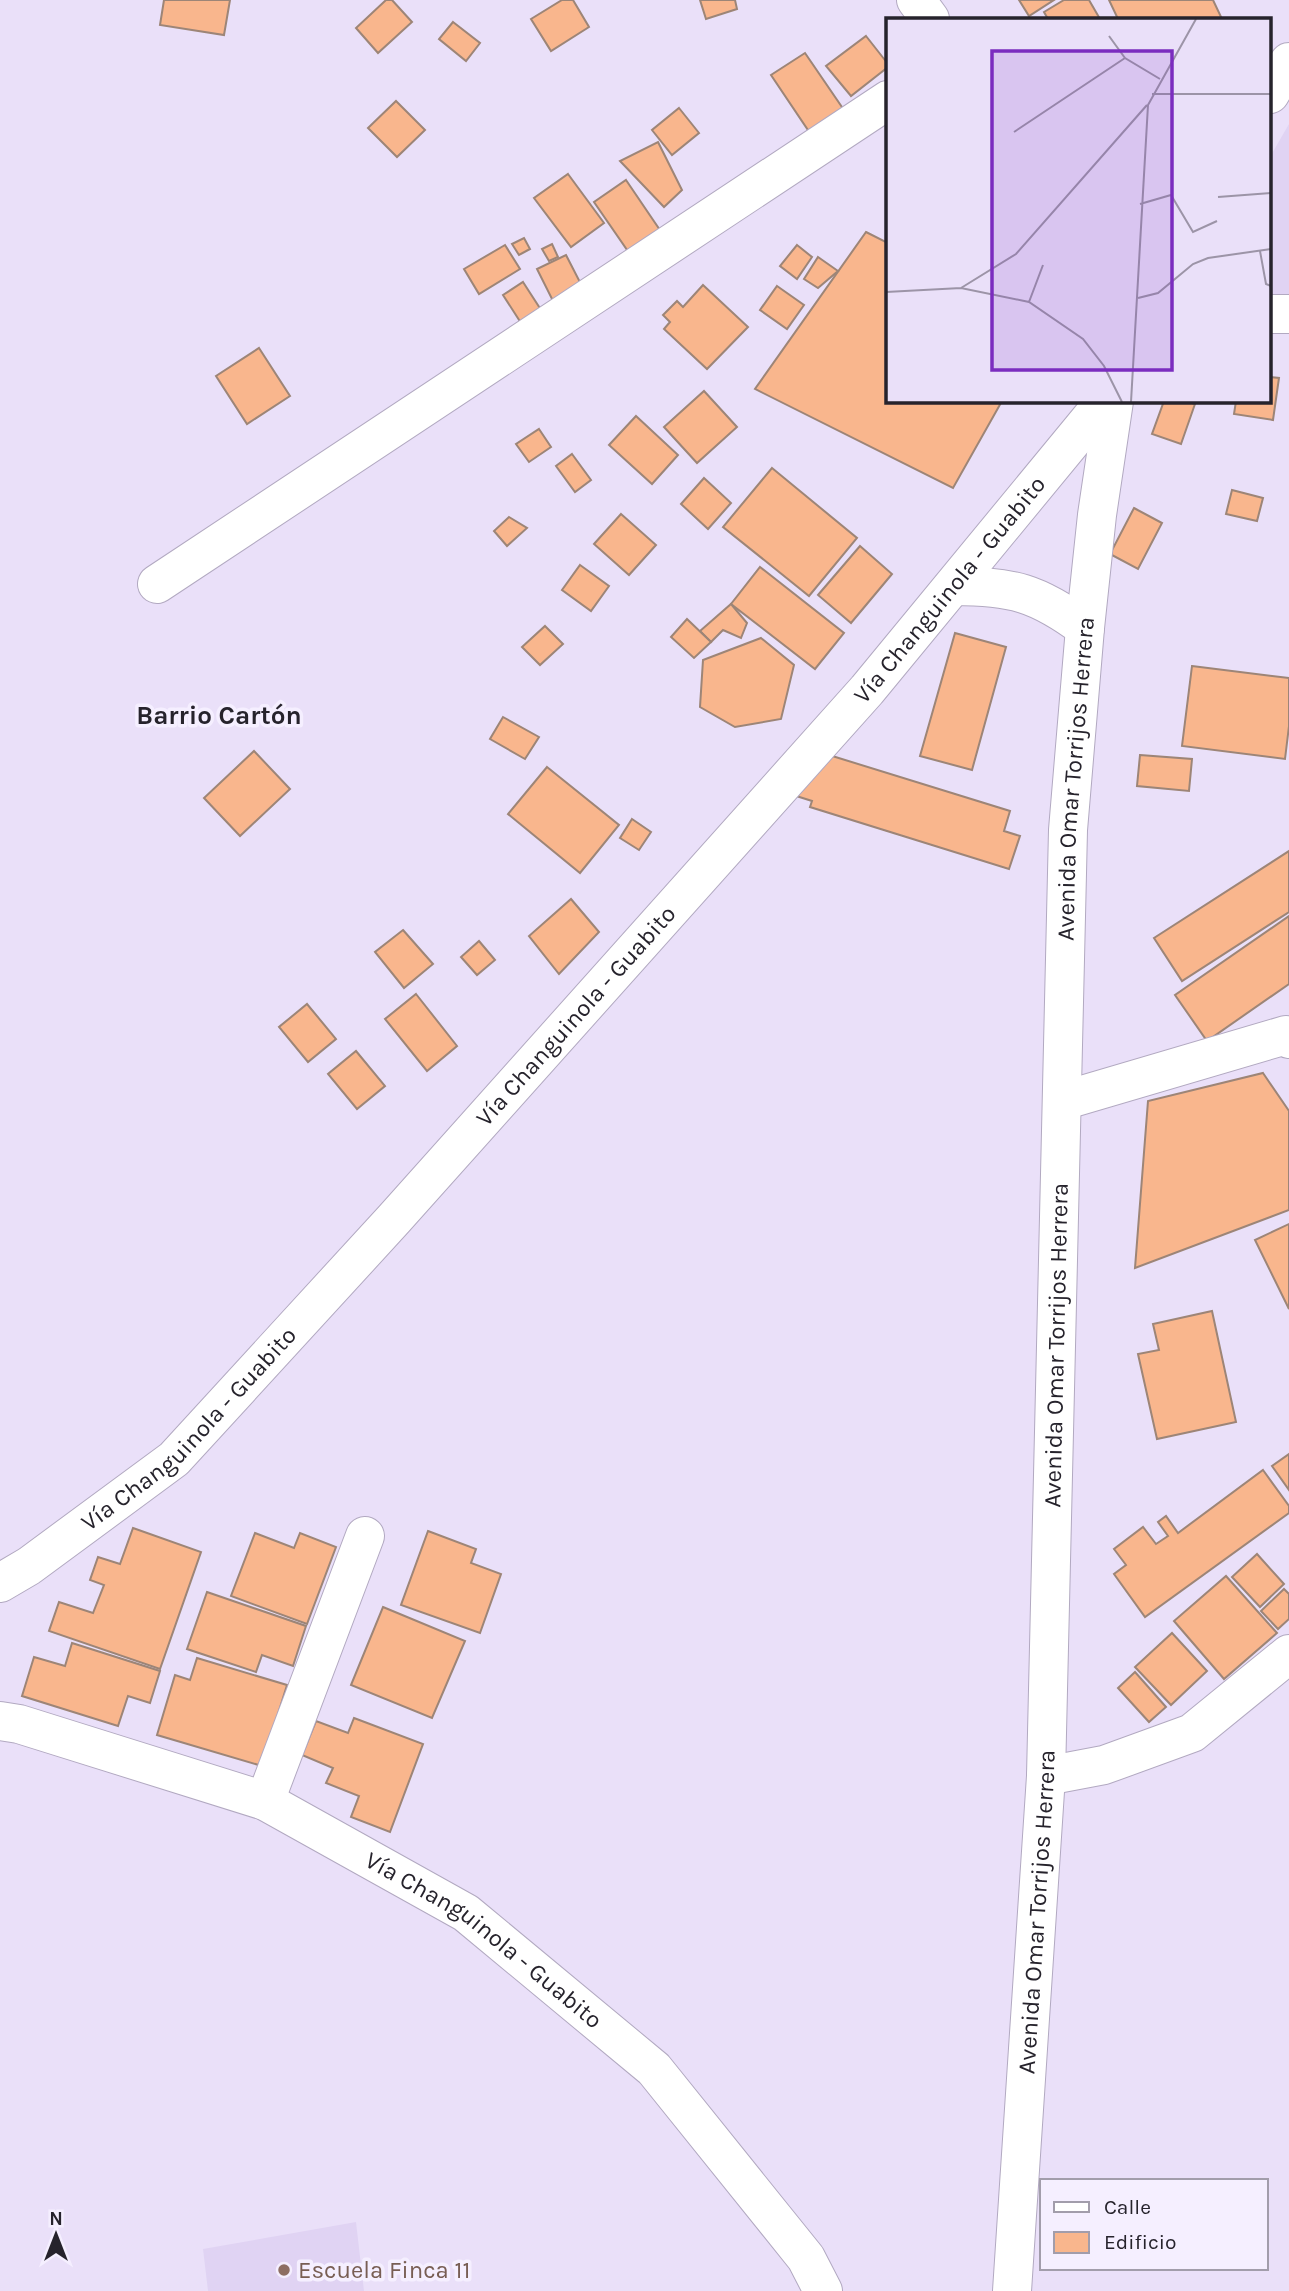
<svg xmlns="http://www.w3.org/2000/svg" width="1289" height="2291" font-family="Karla,sans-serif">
	<rect width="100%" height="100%" fill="#eae0f9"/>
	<g fill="#e0d3f3">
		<polygon points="1289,124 1289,295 1270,297 1270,157"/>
		<polygon points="356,2222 364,2291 208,2291 203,2249"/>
	</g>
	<g fill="#f9b68d" stroke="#9d8577" stroke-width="2">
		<polygon points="164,0 230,0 224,35 160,25"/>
		<polygon points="386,0 392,0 412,22 378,53 356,28"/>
		<polygon points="562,0 573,0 589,27 551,51 531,19"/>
		<polygon points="700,0 735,0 737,9 706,19"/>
		<polygon points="1019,0 1054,0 1029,16"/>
		<polygon points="1064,0 1089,0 1100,19 1048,19 1044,12"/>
		<polygon points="1109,0 1213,0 1222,19 1118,19"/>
		<polygon points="453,22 480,43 466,61 439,39"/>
		<polygon points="866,36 888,64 888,67 851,96 826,66"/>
		<polygon points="805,53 846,113 812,136 771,75"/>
		<polygon points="396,101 425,130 397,157 368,128"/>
		<polygon points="679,108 699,133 672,155 652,130"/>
		<polygon points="658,142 682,190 664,207 620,161"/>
		<polygon points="568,174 604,223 571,247 534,198"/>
		<polygon points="626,180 666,239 634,260 594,202"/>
		<polygon points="866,232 888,243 888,401 1002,401 953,488 755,389"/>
		<polygon points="524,238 530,249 519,255 512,244"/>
		<polygon points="552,244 558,257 549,261 542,249"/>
		<polygon points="505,245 520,269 479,294 464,269"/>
		<polygon points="797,245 812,257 797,279 780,266"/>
		<polygon points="566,255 584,290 555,305 537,269"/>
		<polygon points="818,257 838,271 818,288 804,279"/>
		<polygon points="523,282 543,313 523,326 503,295"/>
		<polygon points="703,285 748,327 707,369 664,329 670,322 663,315 677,301 683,307"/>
		<polygon points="777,286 804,305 787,329 760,310"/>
		<polygon points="259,348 290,396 247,424 216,376"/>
		<polygon points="1270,377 1279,378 1273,420 1234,414 1236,401 1270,401"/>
		<polygon points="704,391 737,427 697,463 664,427"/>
		<polygon points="1164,401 1186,401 1195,404 1181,444 1152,434"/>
		<polygon points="636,416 678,455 652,484 609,445"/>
		<polygon points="539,429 551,447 529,462 516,444"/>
		<polygon points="572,454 591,480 575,492 556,466"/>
		<polygon points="772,468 857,538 809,596 723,527"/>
		<polygon points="704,478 731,503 708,529 681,504"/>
		<polygon points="1232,490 1263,498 1257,521 1226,514"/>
		<polygon points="1134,508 1162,523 1138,569 1110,554"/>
		<polygon points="621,514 656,545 629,575 594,544"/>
		<polygon points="509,517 527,528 507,546 494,531"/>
		<polygon points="860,546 892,574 851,623 818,595"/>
		<polygon points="580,565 609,586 591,611 562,590"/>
		<polygon points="760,567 844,633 815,669 731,604"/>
		<polygon points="731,604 747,623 741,638 723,630 711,642 700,631"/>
		<polygon points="687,619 711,642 694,658 671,637"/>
		<polygon points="545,626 563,644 540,665 522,647"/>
		<polygon points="955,633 1006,647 972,770 920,756"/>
		<polygon points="761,638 794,665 781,719 735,727 700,707 703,660"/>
		<polygon points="1192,666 1289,678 1289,726 1285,759 1182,746"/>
		<polygon points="503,717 539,737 525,759 490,739"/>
		<polygon points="254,751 290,789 240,836 204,798"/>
		<polygon points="829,755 1010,811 1004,831 1020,836 1009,869 810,807 812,801 793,795"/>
		<polygon points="1140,755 1192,759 1189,791 1137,786"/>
		<polygon points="547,767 619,825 580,873 508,814"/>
		<polygon points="632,819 651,832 639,850 620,838"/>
		<polygon points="1289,851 1289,912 1182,981 1154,938"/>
		<polygon points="571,899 599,932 559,974 529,936"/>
		<polygon points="1289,916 1289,984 1207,1041 1175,995"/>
		<polygon points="403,930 433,964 404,988 375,952"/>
		<polygon points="479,941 495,960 477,975 461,957"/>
		<polygon points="416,994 457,1046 427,1071 385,1019"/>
		<polygon points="307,1004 336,1039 308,1062 279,1027"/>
		<polygon points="356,1051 385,1086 357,1109 328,1074"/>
		<polygon points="1263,1073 1289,1111 1289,1210 1135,1268 1148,1101"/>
		<polygon points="1289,1224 1289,1309 1255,1240"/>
		<polygon points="1212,1311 1236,1422 1157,1439 1138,1354 1159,1350 1153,1324"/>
		<polygon points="1289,1454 1289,1490 1272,1466"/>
		<polygon points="1263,1470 1289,1506 1289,1513 1145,1617 1114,1574 1126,1565 1114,1549 1143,1527 1156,1544 1168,1536 1158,1522 1166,1516 1178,1533"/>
		<polygon points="133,1528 201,1552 160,1669 49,1631 59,1602 93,1613 104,1585 90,1580 98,1557 120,1564"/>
		<polygon points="428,1531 476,1549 471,1563 501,1574 480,1633 401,1605"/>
		<polygon points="255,1533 294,1548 300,1533 336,1547 307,1624 231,1596"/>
		<polygon points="1257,1554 1284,1584 1260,1607 1232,1577"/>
		<polygon points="1226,1576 1277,1633 1224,1679 1174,1621"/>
		<polygon points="1284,1589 1289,1594 1289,1619 1278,1629 1261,1611"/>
		<polygon points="207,1592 306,1626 293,1666 262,1655 256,1672 187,1649"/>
		<polygon points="383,1607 465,1641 432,1718 351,1685"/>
		<polygon points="1172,1633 1207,1671 1171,1705 1135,1667"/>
		<polygon points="72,1643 160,1671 150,1703 128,1696 118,1726 22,1696 34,1657 65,1666"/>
		<polygon points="197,1658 287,1685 262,1766 157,1735 175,1675 190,1680"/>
		<polygon points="1135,1672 1166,1707 1149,1722 1118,1688"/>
		<polygon points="354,1718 423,1744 390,1832 351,1817 359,1796 326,1783 333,1768 302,1755 316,1721 348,1733"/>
	</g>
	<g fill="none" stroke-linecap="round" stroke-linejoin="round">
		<g stroke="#b2a9c1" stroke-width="40">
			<g id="street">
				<polyline points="916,0 930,19"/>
				<polyline points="1270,314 1289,314"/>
				<polyline points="157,584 888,100"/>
				<polyline points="1062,1101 1286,1035 1289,1039"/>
				<polyline points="265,1801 365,1536"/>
			</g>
		</g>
		<g stroke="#b2a9c1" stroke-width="40">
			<g id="secondary">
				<polyline points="1270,94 1289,62"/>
				<path d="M954,586C1012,586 1038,593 1085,628"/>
				<path id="s1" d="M0,1583L29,1566L174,1459L394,1219L867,690L1105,401"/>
				<polyline points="1046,1776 1104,1765 1192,1733 1289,1654"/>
				<path id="s2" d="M1012,2291L1046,1776L1068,830L1085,628L1097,515L1114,401"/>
			</g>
		</g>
		<g stroke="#b2a9c1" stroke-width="40">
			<g id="primary">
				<path id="s3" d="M0,1721L19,1724L265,1801L466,1913L654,2069L806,2258L823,2291"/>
			</g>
		</g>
		<use href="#street" stroke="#fff" stroke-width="38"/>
		<use href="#secondary" stroke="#fff" stroke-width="38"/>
		<use href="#primary" stroke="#fff" stroke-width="38"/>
	</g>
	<circle fill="#8d6e63" stroke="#f5efff" stroke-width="2.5" cx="284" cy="2270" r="7"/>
	<g text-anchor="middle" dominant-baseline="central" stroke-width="7" stroke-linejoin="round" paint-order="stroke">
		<g font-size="24" fill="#26232c" stroke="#f5efff">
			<text stroke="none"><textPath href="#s1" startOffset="1379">Vía Changuinola - Guabito</textPath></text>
			<text stroke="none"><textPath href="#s2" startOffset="1514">Avenida Omar Torrijos Herrera</textPath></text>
			<text stroke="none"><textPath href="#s1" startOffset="812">Vía Changuinola - Guabito</textPath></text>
			<text stroke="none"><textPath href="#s2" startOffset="947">Avenida Omar Torrijos Herrera</textPath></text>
			<text stroke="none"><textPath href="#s1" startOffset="245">Vía Changuinola - Guabito</textPath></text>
			<text stroke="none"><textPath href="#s2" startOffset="380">Avenida Omar Torrijos Herrera</textPath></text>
			<text stroke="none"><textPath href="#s3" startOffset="537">Vía Changuinola - Guabito</textPath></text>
		</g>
		<g font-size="24" fill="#785e54" stroke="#f5efff" text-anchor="start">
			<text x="298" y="2270">Escuela Finca 11</text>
		</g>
		<g font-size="26" font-weight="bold" fill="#26232c" stroke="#f5efff">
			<text x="219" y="715">Barrio Cartón</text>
		</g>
	</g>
	<g transform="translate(886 18)">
		<rect width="385" height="385" fill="#eae0f9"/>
		<path fill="none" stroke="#9c94a7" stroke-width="2" d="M223,18L239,40L274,61M266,76H385M128,114L239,40M332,179L385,175M254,186L285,177L307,214L331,203M374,233L380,266L385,268M75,270L130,236L261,87M0,274L75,270L143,284L197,321L218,348L236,384M252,280L272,275L307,246L322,240L385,231M143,284L157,247M245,384L262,87L310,1"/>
		<path fill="#7b2cbf" fill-opacity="0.15" stroke="#7b2cbf" stroke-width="3.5" d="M106,33H286V352H106Z"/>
		<rect width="385" height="385" fill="none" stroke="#26232c" stroke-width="3.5"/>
	</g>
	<rect x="1040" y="2179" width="228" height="91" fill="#f5efff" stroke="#a29dab" stroke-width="2"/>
	<rect x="1054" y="2202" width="35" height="10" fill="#ffffff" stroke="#a29dab" stroke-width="2"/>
	<text x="1104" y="2214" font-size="21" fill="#26232c">Calle</text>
	<rect x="1054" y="2232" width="35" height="21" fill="#f9b68d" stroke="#a29dab" stroke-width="2"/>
	<text x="1104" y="2249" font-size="21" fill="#26232c">Edificio</text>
	<g transform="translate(56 2235)" stroke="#f5efff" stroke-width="5" paint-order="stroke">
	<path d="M0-5L12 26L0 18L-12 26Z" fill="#26232c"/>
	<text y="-10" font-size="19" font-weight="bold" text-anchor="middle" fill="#26232c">N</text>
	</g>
</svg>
